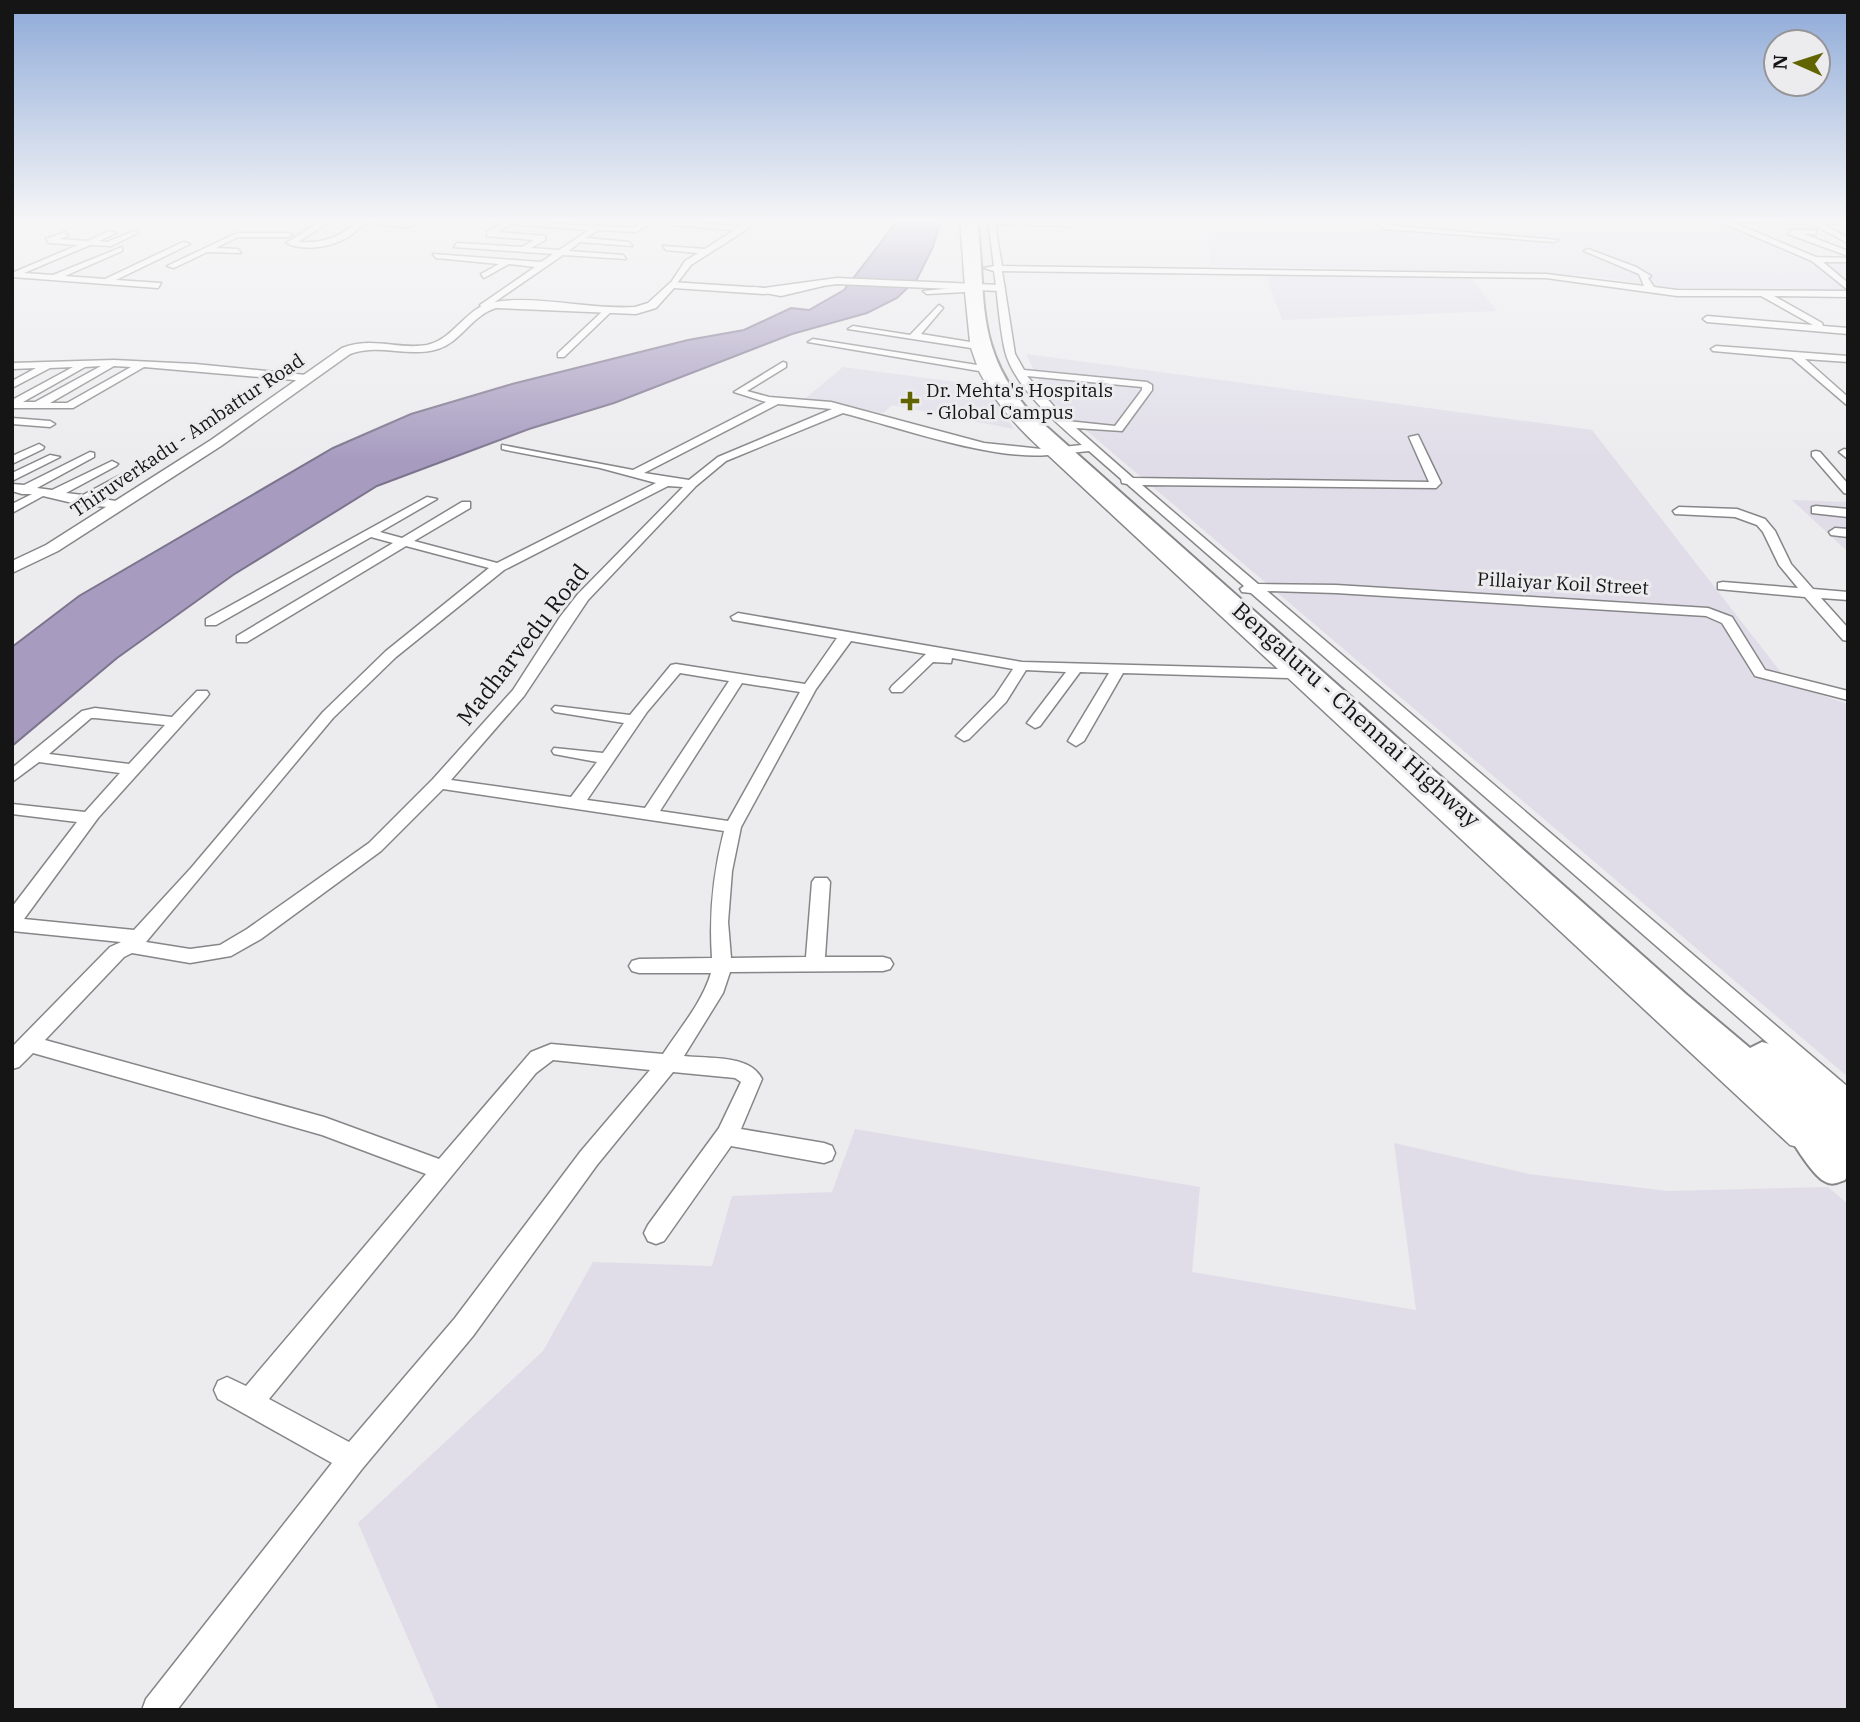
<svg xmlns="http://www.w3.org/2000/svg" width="1860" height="1722" font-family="'IBM Plex Serif',serif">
	<rect width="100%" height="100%" fill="#ecebee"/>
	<g fill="#e0dde8">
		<polygon points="1206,219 1352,219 1360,227 1496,237 1481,224 1481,219 1717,219 1812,261 1848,262 1848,291 1773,288 1686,290 1584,275 1211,265"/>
		<polygon points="1266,276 1470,277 1497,311 1282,320"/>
		<polygon points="1026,354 1592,430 1791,685 1848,704 1848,1077 1048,398"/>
		<polygon points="843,367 985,386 1014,429 892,405 883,413 806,398"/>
		<polygon points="1792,500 1848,502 1848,552"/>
		<polygon points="855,1129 1200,1187 1192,1272 1416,1310 1394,1143 1529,1174 1667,1191 1828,1187 1848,1204 1848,1710 439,1710 358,1523 543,1351 593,1262 712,1266 732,1196 832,1192"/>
	</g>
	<polygon fill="#a79cc0" stroke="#7c748d" stroke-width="2" points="899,219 941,219 933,247 917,279 897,298 867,313 792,334 614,403 529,429 377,486 233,575 117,658 12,746 12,647 79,596 333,448 411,414 512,384 688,340 744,330 791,308 809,310 844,290"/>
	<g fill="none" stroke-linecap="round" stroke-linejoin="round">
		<g stroke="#868688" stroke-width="3">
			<g id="minor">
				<path d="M325,219H334L298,242C324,244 342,236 362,219L407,223L414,219H423C400,237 382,218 363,225C359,227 354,233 350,236C333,247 304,252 286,243Z"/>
				<path d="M464,219L632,228L650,219H659L636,232L598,230L586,238L629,242L632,246L580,242L569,251L623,255L626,259L563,255L483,310L480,305L535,267L509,264L484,278L481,274L499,264L436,258L433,254L541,262L553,254L454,247L457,243L522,247L534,240L487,236V232L501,224ZM511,224L589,230L559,250L531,248L545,240V236L498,232Z"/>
				<polygon points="747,219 755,219 746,230 691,265 674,287 668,287 685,261 698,253 666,250 663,246 705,249 734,230 671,225 668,221 740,226"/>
				<path d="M960,219H967C976,288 968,359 1017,415C1027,427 1041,437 1053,448L1082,445C1056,423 1013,385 1005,351C999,325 998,297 994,271L984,268L994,266L988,219L1077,224L1073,226L995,224L1002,266L1546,274L1644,286L1639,274L1584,251L1588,249L1636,267L1651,276L1648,278L1654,287L1677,290L1848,291V297L1774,296L1822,323L1823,326L1848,328V334L1707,322L1703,319L1707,316L1813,325L1761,296H1677L1546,278L1002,271L1015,354L1024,370L1147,382L1152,385V390L1122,431L1076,428L1133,478L1429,482L1409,437L1418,435L1441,483L1436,488L1142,485L1258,584L1336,585L1708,608L1732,617L1765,670L1848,691V700L1755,676L1722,623L1706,616L1336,593L1267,591L1848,1087V1109L1840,1106L1251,593L1242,592L1240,589L1244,586L1127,484L1122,483L1121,479L1089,451L1060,454L1806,1131L1809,1138L1806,1145L1798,1147L1790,1145L1288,678L1123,673L1084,741L1076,746L1068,741L1109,673L1080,672L1040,726L1035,728L1027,723L1066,672L1026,670L1006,702L969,739L964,741L956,736L995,696L1013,669L952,658L951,663L933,662L902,692H892L890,689L892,686L926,654L851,641L816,689L741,827L732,871L728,922L731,958L806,957L812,882L815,878H827L830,882L825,957H883L890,959L893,964L890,969L883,971L730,972L723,993L684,1056C708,1059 750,1054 762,1079L741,1129L824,1143L832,1146L835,1153L832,1160L824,1163L731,1146L664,1241L656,1244L648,1241L644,1233L648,1225L719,1128L741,1082L735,1078L673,1072L597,1165L473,1336L362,1469L177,1710H142L146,1699L332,1463L218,1399L214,1390L218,1381L227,1377L246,1386L426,1174L322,1135L33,1053L19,1067L12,1069V1047L110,947L121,942L12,931V907L77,822L12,814V804L85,812L120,773L39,762L12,782V768L82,711L95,708L172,717L197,691H207L209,694L207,697L98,818L24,919L134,930L191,868L323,712L386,651L489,568L406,546L247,642H237V636L393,543L371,537L216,625H206V619L427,497L437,499L380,532L402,538L462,502H470V508L414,541L497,563L656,483L600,468L506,450L502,449V445L633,470L766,402L734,392L783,362L786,363V367L747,391L769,397L831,402L984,443L1041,449C1015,425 995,402 979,371L808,342L813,339L977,365L971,348L848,329L853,326L910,335L939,305L943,308L921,334L970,342L965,292L927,294L923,291L965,287ZM1027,376L1142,387V390L1115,426L1067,421ZM778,404L832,409L718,457L689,480L644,473ZM843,413C901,428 990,460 1048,455L1278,669L1022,662L738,613L731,617L733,620L837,638L805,684L676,664L671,665L630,715L555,706L552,709L555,712L624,723L603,753L554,748L552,751L554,754L597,762L571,797L451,780L524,696L588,600L696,486L726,461ZM668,486L683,487L578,594L560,617L513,690L433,779L369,843L247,929L220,945L190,949L146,942L333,718L396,657L504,570ZM680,673L729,681L645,808L587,800L647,712ZM742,683L800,692L728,821L660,811ZM91,718H95L165,725L129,764L49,754ZM443,789L724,831C713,874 709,914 712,958L639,959L632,961L629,966L632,971L639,973H711C702,1003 680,1028 663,1054L551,1044L531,1052L439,1159L324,1117L45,1040L124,957L132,953L190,963L231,956L261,939L381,851ZM553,1060L650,1070L581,1151L455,1318L349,1442L269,1399L536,1073Z"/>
				<polygon points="1373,219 1381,219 1386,225 1558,240 1554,242 1384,229"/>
				<polygon points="1714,219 1848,220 1848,224 1823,224 1848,238 1848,243 1812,224 1732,222 1816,257 1848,258 1848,262 1823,262 1848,283 1848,290 1812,261"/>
				<polygon points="1791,230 1816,230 1816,234 1804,234 1848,251 1848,256 1788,234"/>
				<polygon points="109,231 116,233 99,241 107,242 134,231 138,233 111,246 90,245 24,273 53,275 122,247 122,251 65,276 105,279 183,242 190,244 116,280 161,283 158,288 12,277 12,273 78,245 49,243 46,239 65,232 68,236 59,239 88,241"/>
				<polygon points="237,233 288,233 292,235 288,237 238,237 216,248 238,249 241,253 207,252 174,268 167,266"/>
				<polygon points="820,282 823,286 781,296 749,290 753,287 781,290"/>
				<polygon points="606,308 613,310 564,357 558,357 558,353"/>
				<polygon points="1716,346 1848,356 1848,362 1805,359 1848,397 1848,406 1792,358 1713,351 1711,349"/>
				<path d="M114,360L195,364L306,375L311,378L306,381L144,367L73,408H12V400L73,367L50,368L12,388V381L36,368L12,369V363ZM101,366L35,402H23L85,367ZM114,366L131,367L67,403H50Z"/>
				<polygon points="12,418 50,421 55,424 50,427 12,424"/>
				<polygon points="39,444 44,447 43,449 12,464 12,456"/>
				<polygon points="1844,449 1848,450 1848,459 1839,452"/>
				<polygon points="1816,451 1820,452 1848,484 1848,494 1844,493 1812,456 1812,452"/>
				<polygon points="90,452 94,453 94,457 37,488 52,490 112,461 118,464 116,466 66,493 83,495 124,473 132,473 132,477 96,498 123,502 123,508 81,505 43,496 12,513 12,504 32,494 22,494 12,491 12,484 24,485"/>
				<polygon points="50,455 60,457 12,481 12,473"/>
				<polygon points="1816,506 1848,509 1848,517 1812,513 1812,507"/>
				<polygon points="1679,507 1737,509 1765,519 1775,531 1791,564 1813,589 1848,592 1848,600 1821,598 1848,628 1848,641 1843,640 1805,597 1718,589 1718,583 1723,582 1798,588 1779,565 1763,532 1757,525 1735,517 1675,514 1673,511"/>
				<polygon points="1835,528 1848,529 1848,537 1831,535 1829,532"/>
			</g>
		</g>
		<g stroke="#868688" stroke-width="3">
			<path id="major" d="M837,278L1000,285L1005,288L1000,291L837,284L764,294L674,288L656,308L636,314L496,308C472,315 461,342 438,349C409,358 379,343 350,354L221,446L58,551L12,573V561L46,545L211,440L342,348C373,336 397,350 427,345C455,339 466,306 495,302C539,295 589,310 635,307L648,303L671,282L764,288Z"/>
		</g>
		<g stroke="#868688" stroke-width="4">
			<path id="highway" d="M967,219H977C987,298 973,348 1031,413L1687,995L1750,1048L1762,1042L1773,1045L1848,1106V1174L1845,1180C1837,1183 1832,1186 1824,1181C1812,1175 1788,1136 1782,1123L1785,1116L1667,1011L1019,419C962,352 971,301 967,219Z"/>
		</g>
		<use href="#minor" fill="#fff" fill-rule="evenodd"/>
		<use href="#major" fill="#fff" fill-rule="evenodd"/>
		<use href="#highway" fill="#fff" fill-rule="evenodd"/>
	</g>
	<linearGradient id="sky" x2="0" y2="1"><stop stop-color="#8eaad8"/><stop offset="0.48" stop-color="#f6f6f7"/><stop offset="1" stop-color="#f6f6f7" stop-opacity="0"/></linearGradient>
	<rect width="1860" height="460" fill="url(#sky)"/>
	<path fill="#616400" stroke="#ecebee" stroke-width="2.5" d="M906.5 390.5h7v7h7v7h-7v7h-7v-7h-7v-7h7z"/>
	<g text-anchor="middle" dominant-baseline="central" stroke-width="6" stroke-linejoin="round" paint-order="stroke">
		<g font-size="19" fill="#161516" stroke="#ecebee" text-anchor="start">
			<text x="926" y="390">Dr. Mehta's Hospitals<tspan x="926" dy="22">- Global Campus</tspan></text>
		</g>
		<g font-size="19" fill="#161516" stroke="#ecebee">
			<text transform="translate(187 435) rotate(-34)">Thiruverkadu - Ambattur Road</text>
			<text transform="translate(1563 583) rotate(3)">Pillaiyar Koil Street</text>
		</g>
		<g font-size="23" fill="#161516" stroke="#ecebee">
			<text transform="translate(522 644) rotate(-52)">Madharvedu Road</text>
			<text transform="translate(1357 714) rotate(42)">Bengaluru - Chennai Highway</text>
		</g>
	</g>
	<rect width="1860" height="1722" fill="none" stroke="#161516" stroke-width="28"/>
	<g transform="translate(1797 63) rotate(273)"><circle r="33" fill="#ecebee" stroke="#969598" stroke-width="2"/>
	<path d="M0-5L12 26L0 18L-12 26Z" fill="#616400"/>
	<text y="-10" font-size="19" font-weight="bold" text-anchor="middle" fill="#161516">N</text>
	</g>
</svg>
